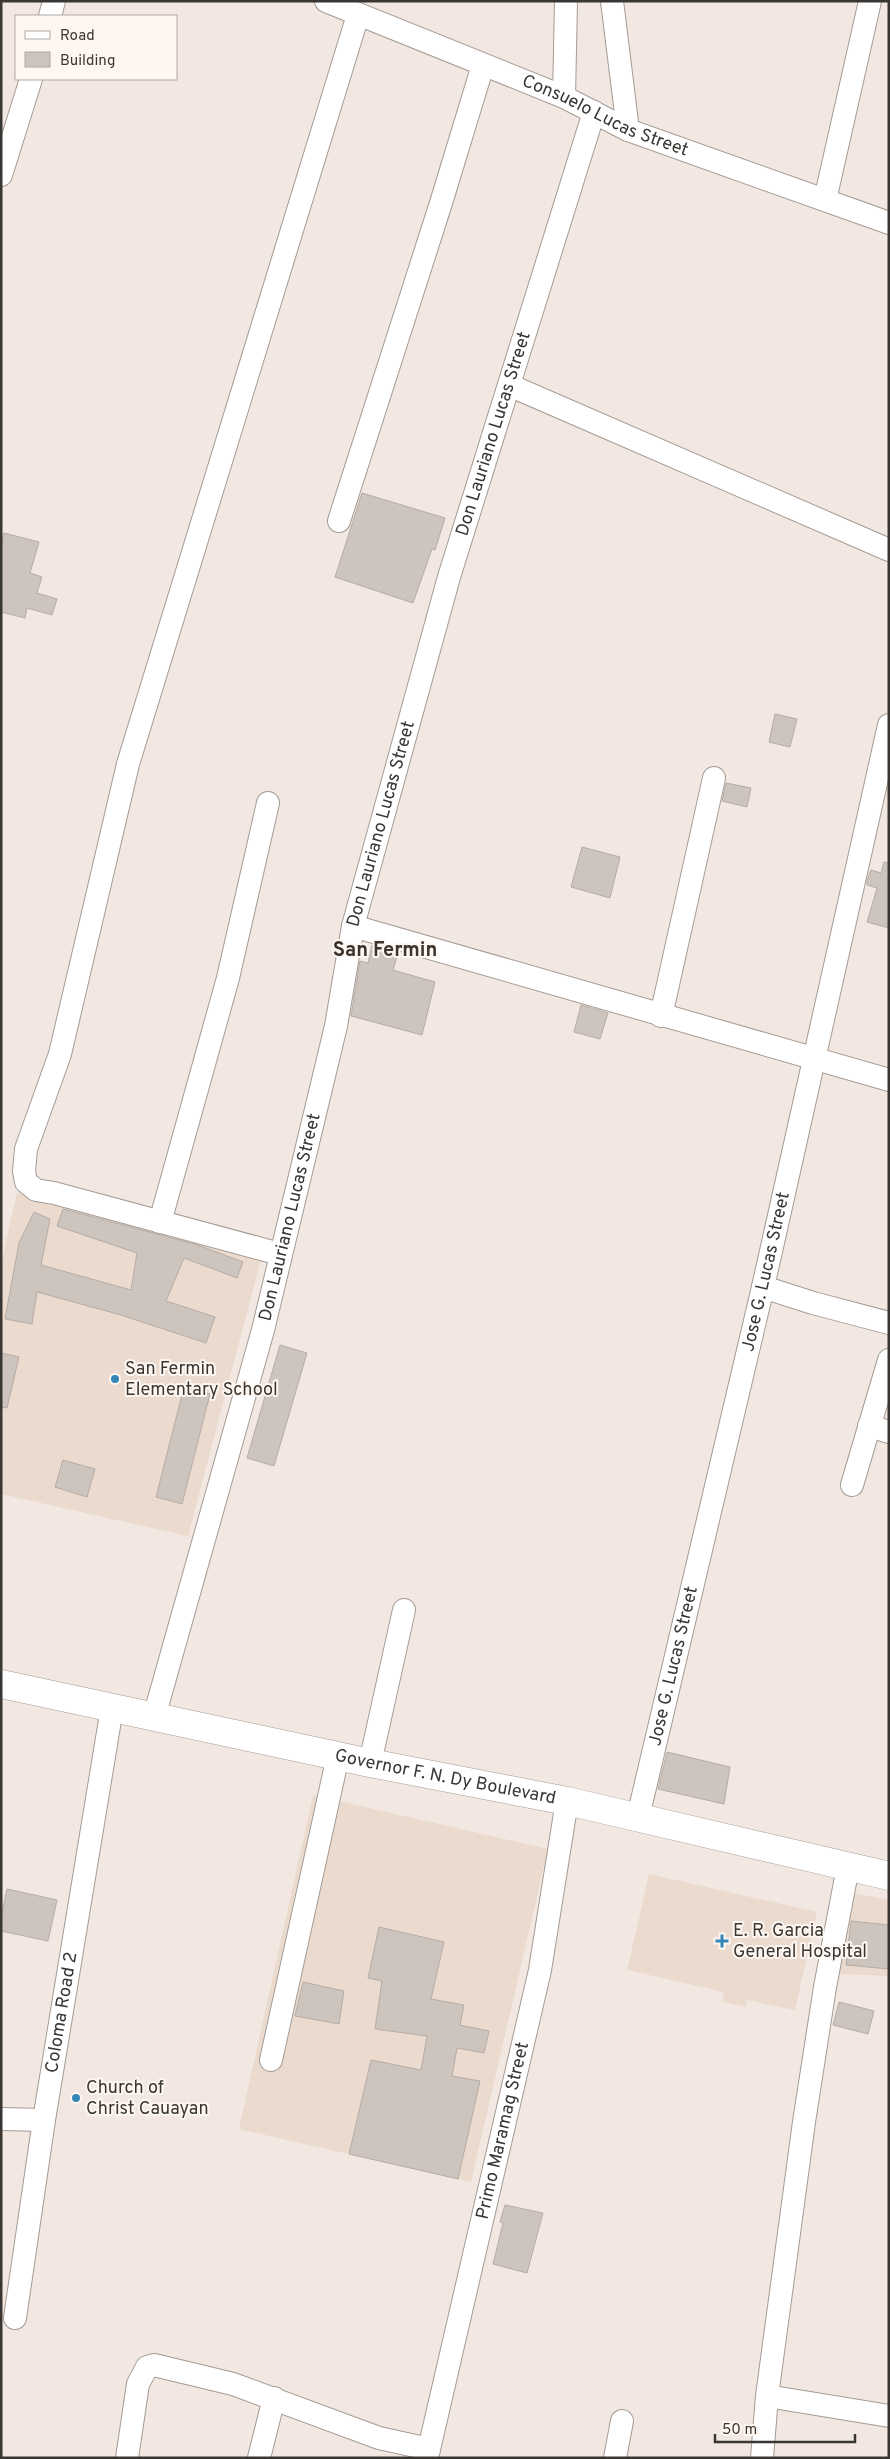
<svg xmlns="http://www.w3.org/2000/svg" width="890" height="2459" font-family="Overpass,sans-serif">
	<rect width="100%" height="100%" fill="#f2e8e1"/>
	<g fill="#ebdbcf">
		<polygon points="17,1193 262,1256 188,1536 1,1494 1,1263"/>
		<polygon points="313,1795 548,1849 471,2182 239,2129"/>
		<polygon points="649,1874 817,1912 795,2010 747,2000 745,2007 722,2002 724,1992 627,1970"/>
		<polygon points="853,1893 889,1900 889,1976 839,1974"/>
	</g>
	<g fill="#cdc4bd" stroke="#b6aca6">
		<polygon points="362,493 445,518 435,550 432,549 413,603 335,577"/>
		<polygon points="4,533 39,542 30,573 42,577 37,593 57,599 52,615 27,608 25,618 1,612 1,544"/>
		<polygon points="775,714 797,719 790,747 769,742"/>
		<polygon points="726,783 751,788 747,807 722,801"/>
		<polygon points="582,847 620,857 610,898 571,887"/>
		<polygon points="884,862 889,863 889,928 867,922 877,888 867,885 867,881 871,870 881,873"/>
		<polygon points="372,945 398,953 393,970 435,982 422,1035 351,1016 360,961 368,963"/>
		<polygon points="581,1005 608,1013 600,1039 574,1032"/>
		<polygon points="63,1209 198,1245 243,1262 237,1278 184,1258 166,1301 215,1317 206,1343 121,1315 37,1292 32,1324 5,1319 19,1243 34,1212 50,1219 41,1265 131,1290 137,1253 57,1226"/>
		<polygon points="280,1345 307,1353 274,1466 247,1458"/>
		<polygon points="1,1353 19,1357 7,1408 1,1407"/>
		<polygon points="184,1387 210,1394 182,1504 156,1497"/>
		<polygon points="63,1460 95,1469 87,1497 55,1487"/>
		<polygon points="667,1752 730,1767 724,1804 658,1789"/>
		<polygon points="7,1889 57,1900 48,1941 1,1931 1,1917"/>
		<polygon points="851,1921 889,1925 889,1969 846,1965"/>
		<polygon points="379,1927 444,1942 431,1999 464,2005 460,2025 489,2031 484,2053 457,2048 452,2076 480,2081 458,2179 349,2154 371,2060 421,2070 427,2036 375,2029 382,1981 368,1978"/>
		<polygon points="303,1982 344,1991 339,2024 295,2016"/>
		<polygon points="839,2002 874,2011 868,2034 833,2025"/>
		<polygon points="505,2205 543,2213 527,2273 493,2264 503,2223 500,2222"/>
	</g>
	<g fill="none" stroke-linecap="round" stroke-linejoin="round">
		<g stroke="#a49b94" stroke-width="24">
			<g id="minor">
				<path id="s1" d="M326,1L564,97L628,130L889,223"/>
				<polyline points="612,1 628,130"/>
				<polyline points="50,16 54,1"/>
				<polyline points="564,97 566,1"/>
				<polyline points="1,175 31,79"/>
				<polyline points="825,200 870,1"/>
				<polyline points="509,385 889,550"/>
				<polyline points="339,521 441,203 483,65"/>
				<polyline points="353,926 889,1080"/>
				<polyline points="661,1016 714,778"/>
				<polyline points="160,1222 228,978 268,803"/>
				<polyline points="280,1254 54,1193 36,1190 26,1182 24,1171 26,1149 60,1054 128,764 358,15"/>
				<polyline points="763,1287 813,1303 889,1323"/>
				<polyline points="869,1426 889,1432"/>
				<polyline points="852,1485 889,1360"/>
				<path id="s2" d="M154,1717L263,1330L336,1026L353,926L449,577L594,112"/>
				<polyline points="370,1763 404,1610"/>
				<path id="s3" d="M638,1817L763,1287L889,725"/>
				<polyline points="271,2060 338,1756"/>
				<polyline points="1,2119 44,2120"/>
				<path id="s4" d="M15,2318L44,2120L112,1708"/>
				<polyline points="767,2396 889,2416"/>
				<polyline points="127,2458 138,2384 147,2367 154,2365 233,2384 379,2438 429,2449"/>
				<polyline points="259,2458 274,2398"/>
				<path id="s5" d="M427,2458L540,1970L567,1801"/>
				<polyline points="615,2458 622,2421"/>
				<polyline points="762,2458 767,2396 804,2122 825,1987 848,1867"/>
			</g>
		</g>
		<g stroke="#a49b94" stroke-width="29">
			<g id="highway">
				<path id="s6" d="M1,1684L370,1763L567,1801L889,1876"/>
			</g>
		</g>
		<use href="#minor" stroke="#fff" stroke-width="22"/>
		<use href="#highway" stroke="#fff" stroke-width="28"/>
	</g>
	<g fill="#3587b8" stroke="#fef6f0" stroke-width="2">
		<circle cx="115" cy="1379" r="5"/>
		<path d="M719.5 1933.5h5v5h5v5h-5v5h-5v-5h-5v-5h5z"/>
		<circle cx="76" cy="2098" r="5"/>
	</g>
	<g text-anchor="middle" dominant-baseline="central" stroke-width="4" stroke-linejoin="round" paint-order="stroke">
		<g font-size="18" fill="#3a3633" stroke="#fef6f0">
			<text stroke="none"><textPath href="#s1" startOffset="302">Consuelo Lucas Street</textPath></text>
			<text stroke="none"><textPath href="#s2" startOffset="1328">Don Lauriano Lucas Street</textPath></text>
			<text stroke="none"><textPath href="#s2" startOffset="922">Don Lauriano Lucas Street</textPath></text>
			<text stroke="none"><textPath href="#s2" startOffset="518">Don Lauriano Lucas Street</textPath></text>
			<text stroke="none"><textPath href="#s3" startOffset="560">Jose G. Lucas Street</textPath></text>
			<text stroke="none"><textPath href="#s3" startOffset="155">Jose G. Lucas Street</textPath></text>
			<text stroke="none"><textPath href="#s6" startOffset="454">Governor F. N. Dy Boulevard</textPath></text>
			<text stroke="none"><textPath href="#s4" startOffset="309">Coloma Road 2</textPath></text>
			<text stroke="none"><textPath href="#s5" startOffset="336">Primo Maramag Street</textPath></text>
		</g>
		<g font-size="18" fill="#3a3633" stroke="#fef6f0" text-anchor="start">
			<text x="125" y="1369">San Fermin<tspan x="125" dy="21">Elementary School</tspan></text>
			<text x="733" y="1931">E. R. Garcia<tspan x="733" dy="21">General Hospital</tspan></text>
			<text x="86" y="2088">Church of<tspan x="86" dy="21">Christ Cauayan</tspan></text>
		</g>
		<g font-size="20" font-weight="bold" fill="#3b332e" stroke="#fef6f0">
			<text x="385" y="951">San Fermin</text>
		</g>
	</g>
	<rect width="890" height="2459" fill="none" stroke="#3a3633" stroke-width="5"/>
	<rect x="15" y="15" width="162" height="65" fill="#fef6f0" stroke="#b0a9a4"/>
	<rect x="25" y="31" width="25" height="8" fill="#ffffff" stroke="#b0a9a4"/>
	<text x="60" y="40" font-size="15" fill="#3a3633">Road</text>
	<rect x="25" y="52" width="25" height="15" fill="#cdc4bd" stroke="#b0a9a4"/>
	<text x="60" y="65" font-size="15" fill="#3a3633">Building</text>
	<path d="M715 2434v8h140v-8" fill="none" stroke="#3a3633" stroke-width="2.5"/>
	<text x="722" y="2434" font-size="15" fill="#3a3633" stroke="#fef6f0" stroke-width="4" paint-order="stroke">50 m</text>
</svg>
